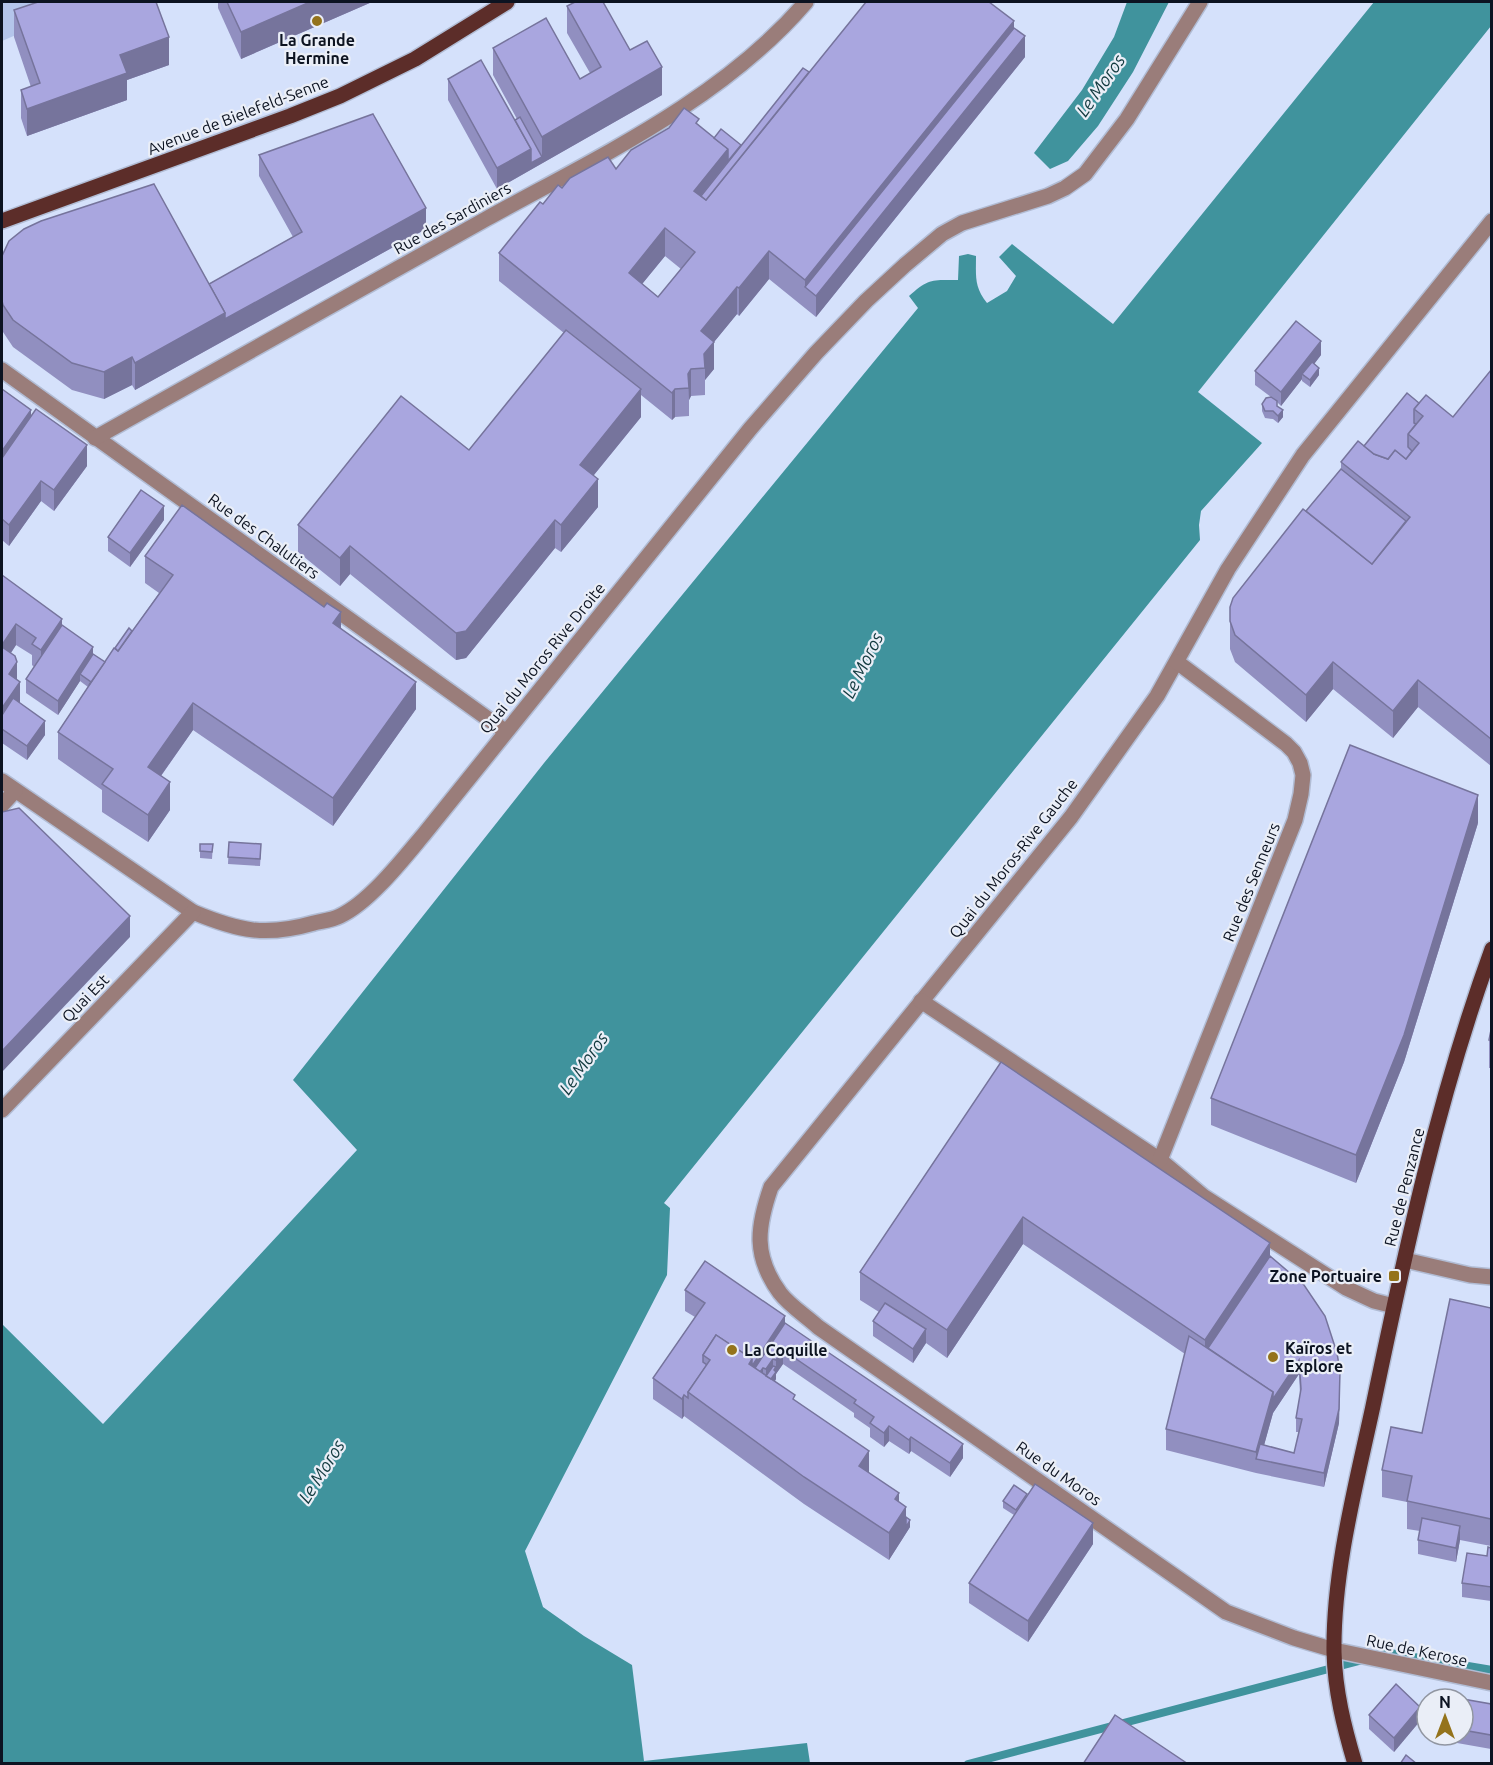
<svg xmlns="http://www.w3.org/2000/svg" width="1493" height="1765" font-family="Ubuntu,sans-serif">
	<rect width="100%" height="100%" fill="#d5e1fb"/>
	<polygon fill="#b4c5eb" points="2,2 92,2 2,41"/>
	<g fill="#40939d">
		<polygon points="1127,2 1169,2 1133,72 1098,126 1068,161 1050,169 1034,153 1082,90 1114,37"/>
		<path d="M1374,2H1491V26L1198,392L1262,443L1201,511L1199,525L1200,540L664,1203L670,1208L667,1275L525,1551L543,1607L584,1636L632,1665L644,1761L807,1743L810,1763H2V1324L103,1424L357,1150L293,1080L544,763L918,308L909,296C929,278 932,280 958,280L959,256L968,254L976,256C976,276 974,287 987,303L1007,291L1016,276L999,257L1012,244L1113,324Z"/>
	</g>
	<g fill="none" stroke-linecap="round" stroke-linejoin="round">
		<g stroke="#40939d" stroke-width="8">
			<polyline points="1378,1656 1390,1653 1492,1670"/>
			<polyline points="968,1764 1363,1660"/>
		</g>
		<g stroke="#b1bcd4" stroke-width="18">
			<g id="minor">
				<path d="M1492,221L1303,455L1228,569L1157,696L1071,817L771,1187C757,1227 753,1256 780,1293C790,1306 806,1316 818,1327L1226,1612L1294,1638L1334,1650L1492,1683"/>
				<polyline points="2,370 505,731"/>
				<path d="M95,438C226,365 356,292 486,219C598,157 722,100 806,2"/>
				<path d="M2,781L193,912C239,931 265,937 314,923C322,921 332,920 340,916C370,902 404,858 425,833L750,429L816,353L866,301L905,265L942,234L962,223L1048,196L1065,188L1085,174L1127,119L1200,2"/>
				<polyline points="2,805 15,791"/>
				<polyline points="921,1001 1160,1160 1203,1196 1346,1288 1374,1301 1394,1306"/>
				<polyline points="2,1110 193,912"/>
				<polyline points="1160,1160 1295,820 1301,794 1303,775 1300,763 1294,752 1286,744 1177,662"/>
				<polyline points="1405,1260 1470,1275 1492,1277"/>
			</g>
		</g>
		<g stroke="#b1bcd4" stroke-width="18">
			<g id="major">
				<polyline points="2,221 290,116 340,96 415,59 507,2"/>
				<path d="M1355,1764C1344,1727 1335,1691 1334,1652C1333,1571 1356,1485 1373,1406C1405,1252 1438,1097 1492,949"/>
			</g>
		</g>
		<use href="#minor" stroke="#9a7d7a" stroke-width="15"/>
		<use href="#major" stroke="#5c2d29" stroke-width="15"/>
	</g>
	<g fill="#918fc0" fill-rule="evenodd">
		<polygon points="218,2 372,2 241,59 218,8"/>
		<polygon points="567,6 630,50 662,95 497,189 448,100 448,79 515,120 517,119 493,75 493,48 580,79 590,73 567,33"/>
		<polygon points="14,10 169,65 127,80 127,100 27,136 21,118 21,90 31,87 14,37"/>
		<path d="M1014,28L1025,57L816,317L769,279L739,316L737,314L714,342V369L705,380V395L691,396L689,400V416L675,417L672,420L641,395V417L594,475L598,507L561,552L555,548L466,658L456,660L350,574L340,586L298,552V525L469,450L564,333L499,281V253L543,204L562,188L616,169L699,126L714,138L741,146L809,72ZM665,256L681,269L658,297L642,284Z"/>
		<polygon points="259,155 426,229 135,390 132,385 104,399 72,390 13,347 3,332 2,328 2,256 209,284 293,237 259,176"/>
		<polygon points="1321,355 1314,364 1319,375 1310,387 1302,381 1302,379 1281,406 1277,402 1277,406 1283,417 1278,423 1273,419 1265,418 1262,411 1262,404 1271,397 1255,385 1255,371"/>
		<polygon points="1491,370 1491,766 1418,707 1393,738 1333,689 1306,722 1235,662 1230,649 1230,607 1341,469 1341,462 1364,446 1419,403 1453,417"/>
		<polygon points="2,389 31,417 87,466 54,511 41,501 9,546 2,540"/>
		<polygon points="164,520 130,567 108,551 108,537"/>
		<polygon points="145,556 341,628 416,709 333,826 193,730 161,776 170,810 148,842 102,812 102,790 58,759 58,732 88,687 80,681 58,715 26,693 26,679 34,667 32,665 32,655 16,645 11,653 17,680 20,703 45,735 27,760 2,743 2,575 62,625 93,654 105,662 132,631 159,593 145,583"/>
		<polygon points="1478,823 1404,1062 1356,1183 1211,1125 1211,1098"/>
		<polygon points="229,842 261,851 260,866 228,864"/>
		<polygon points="200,844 213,844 212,859 200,858"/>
		<polygon points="1491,1030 1491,1068 1489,1068 1489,1040"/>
		<path d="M1001,1062L1270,1256L1340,1385L1339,1423L1324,1487L1256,1473L1166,1450V1429L1185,1354L1023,1244L947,1358L926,1343L913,1363L873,1336V1321L879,1312L860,1300V1272ZM1299,1374L1300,1394L1296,1418V1432H1299L1294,1453L1264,1445L1273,1413Z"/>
		<polygon points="685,1290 785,1323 963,1458 950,1477 911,1451 909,1454 889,1441 884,1447 870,1437 870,1428 854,1417 854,1413 783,1364 776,1374 776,1379 775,1381 899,1502 910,1527 889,1560 804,1504 684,1416 682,1419 653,1399 653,1378 695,1317 685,1311"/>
		<polygon points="1491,1308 1491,1546 1460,1540 1456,1562 1418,1554 1418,1540 1420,1531 1407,1529 1407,1502 1382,1497 1382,1470 1422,1433"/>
		<polygon points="1027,1496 1093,1544 1028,1642 969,1603 969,1583 1014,1515 1003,1508 1003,1501"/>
		<polygon points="1491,1548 1491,1601 1462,1597 1462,1583 1487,1556"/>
		<polygon points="1463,1699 1491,1704 1491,1749 1457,1743 1457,1735 1463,1735"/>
		<polygon points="1369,1715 1420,1721 1394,1752 1369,1729"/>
	</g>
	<g fill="#76749c">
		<polygon points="310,2 372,2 241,59 241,32"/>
		<polygon points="1014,21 1014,49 805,287 805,280"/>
		<polygon points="1025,36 1025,57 816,317 816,296"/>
		<polygon points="169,37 169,65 127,80 127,100 27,136 27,109 120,55"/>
		<polygon points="662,67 662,95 497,189 497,168 531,149 542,157 542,137"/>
		<polygon points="741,145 694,204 694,191 728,149"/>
		<polygon points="426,208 426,229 225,340 225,319"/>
		<polygon points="665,228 665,256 629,300 629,273"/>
		<polygon points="769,251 769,279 739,316 739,288"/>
		<polygon points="737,287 737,314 714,342 714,369 705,380 705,368 701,331"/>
		<polygon points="225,313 225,340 135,390 135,363"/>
		<polygon points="1321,341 1321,355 1305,376 1302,374 1302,379 1281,406 1281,392"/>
		<polygon points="132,357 132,385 104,399 104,372"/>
		<polygon points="1319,368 1319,375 1310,387 1310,380"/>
		<polygon points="691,369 691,396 689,400 688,374"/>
		<polygon points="641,389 641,417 580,492 580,465"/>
		<polygon points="675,389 675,417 672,420 672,393"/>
		<polygon points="31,410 31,438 2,479 2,451"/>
		<polygon points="1283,410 1283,417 1278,423 1278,416"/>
		<polygon points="87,445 87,466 54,511 54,490"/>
		<polygon points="598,479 598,507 561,552 561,525"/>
		<polygon points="41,481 41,501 9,546 9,525"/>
		<polygon points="164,506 164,520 130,567 130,553"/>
		<polygon points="555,520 555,548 466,658 456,660 456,633"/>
		<polygon points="350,546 350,574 340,586 340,558"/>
		<polygon points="341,612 341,639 333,623"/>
		<polygon points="62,619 62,639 41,671 41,650"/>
		<polygon points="16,624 16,645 2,666 2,645"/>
		<polygon points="93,647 93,661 80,674 80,681 58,715 58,701"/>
		<polygon points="17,662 17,683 9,674"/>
		<polygon points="1333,662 1333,689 1306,722 1306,695"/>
		<polygon points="1418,680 1418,707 1393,738 1393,711"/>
		<polygon points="20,682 20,703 2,729 2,708"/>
		<polygon points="416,682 416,709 333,826 333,798"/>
		<polygon points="193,703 193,730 148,794 148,767"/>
		<polygon points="45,721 45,735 27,760 27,746"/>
		<polygon points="170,782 170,810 148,842 148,815"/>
		<polygon points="1478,795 1478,823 1404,1062 1356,1183 1356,1155"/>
		<polygon points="130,916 130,937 2,1072 2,1051"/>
		<polygon points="1023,1217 1023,1244 947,1358 947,1330"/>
		<polygon points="1270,1243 1270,1270 1205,1353 1205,1340"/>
		<polygon points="785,1316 785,1337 763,1368 763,1382 749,1364"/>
		<polygon points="926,1329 926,1343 913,1363 913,1349"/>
		<polygon points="783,1350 783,1364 776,1374 776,1379 771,1387 771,1380 776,1367 776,1360"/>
		<polygon points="773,1359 773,1373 766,1376 766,1369"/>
		<polygon points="1299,1360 1299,1374 1273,1413 1260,1460 1256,1459 1256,1452 1273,1392"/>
		<polygon points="1340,1371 1339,1423 1324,1487 1324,1473"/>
		<polygon points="684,1395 684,1416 682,1419 682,1399"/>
		<polygon points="889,1426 889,1441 884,1447 884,1433"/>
		<polygon points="911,1437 911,1451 909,1454 909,1440"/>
		<polygon points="963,1444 963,1458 950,1477 950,1463"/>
		<polygon points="869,1451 869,1478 859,1466"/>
		<polygon points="899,1493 899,1517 906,1507 906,1527 910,1520 910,1527 889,1560 889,1533 895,1499"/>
		<polygon points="1093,1523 1093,1544 1028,1642 1028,1621"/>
		<polygon points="1460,1526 1460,1540 1456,1562 1456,1548"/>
		<polygon points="1420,1707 1420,1721 1394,1752 1394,1738"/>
	</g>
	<g fill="#a9a6df" stroke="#76749c" stroke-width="1.5" fill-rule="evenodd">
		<polygon points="38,2 156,2 169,37 120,55 127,73 27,109 21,90 40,83 14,10"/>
		<polygon points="227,2 310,2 241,32"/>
		<polygon points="575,2 603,2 630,50 647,41 662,67 542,137 493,48 546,18 580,79 601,67 567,6"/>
		<path d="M866,2H989L1014,21L805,280L769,251L739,288L737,287L701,331L714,342L704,354L705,368L691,369L688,374L689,388L675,389L672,393L499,253L540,202L543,204L558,185L562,188L570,178L608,157L616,169L631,150L669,128L684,108L699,119L696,123L728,149L694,191L706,200ZM665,228L695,252L658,297L629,273Z"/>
		<polygon points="1014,28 1025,36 816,296 805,287"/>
		<polygon points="481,60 531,149 497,168 448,79"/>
		<polygon points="803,68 809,72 706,200 701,196"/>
		<polygon points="373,114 426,208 225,319 225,313 209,284 302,232 259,155"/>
		<polygon points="520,117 542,157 531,163 531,149 515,120"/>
		<polygon points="721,129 741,145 728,161 728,149 714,138"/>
		<polygon points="154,184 225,313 135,363 132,357 104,372 72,363 13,320 3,305 2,301 2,256 9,241 24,229 41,221"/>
		<polygon points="1296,321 1321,341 1281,392 1255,371"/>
		<polygon points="566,330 641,389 580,465 598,479 561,525 555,520 466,631 456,633 350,546 340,558 298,525 401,396 469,450"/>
		<polygon points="1312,362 1319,368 1310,380 1302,374"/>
		<polygon points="1491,370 1491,739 1418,680 1393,711 1333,662 1306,695 1235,635 1230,621 1230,607 1233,598 1303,509 1372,564 1410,517 1341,462 1358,441 1374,454 1388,459 1395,450 1406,459 1419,443 1408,434 1423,416 1414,409 1426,395 1453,417"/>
		<polygon points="2,389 31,410 2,451"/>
		<polygon points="1407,393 1419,403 1414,409 1414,423 1416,424 1408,434 1408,447 1412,451 1406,459 1395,450 1388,459 1374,454 1364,446"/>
		<polygon points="1271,397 1277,401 1277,406 1283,410 1278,416 1273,411 1265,411 1262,404 1266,398"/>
		<polygon points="36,409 87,445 54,490 41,481 9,525 2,519 2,458"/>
		<polygon points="1341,469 1406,521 1372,564 1306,511"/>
		<polygon points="141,490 164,506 130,553 108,537"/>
		<polygon points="182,505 324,607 327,603 341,612 333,623 416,682 333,798 193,703 148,767 170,782 148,815 102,784 113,769 58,732 114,648 118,651 173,575 145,556"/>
		<polygon points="2,575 62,619 41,650 32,644 36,638 16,624 2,645"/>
		<polygon points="62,625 93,647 58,701 26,679"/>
		<polygon points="129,628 132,631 118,651 115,648"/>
		<polygon points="2,647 15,656 17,662 9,674 20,682 2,708"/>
		<polygon points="93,654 105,662 89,685 91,682 80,674"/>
		<polygon points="13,698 45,721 27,746 2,729 2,715"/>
		<polygon points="1350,745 1478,795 1404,1035 1356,1155 1211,1098"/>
		<polygon points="19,808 130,916 2,1051 2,812"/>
		<polygon points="229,842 261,844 260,859 228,857"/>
		<polygon points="200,844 213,844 212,852 200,851"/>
		<polygon points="1491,1030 1491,1041 1489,1040"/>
		<polygon points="1001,1062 1270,1243 1205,1340 1023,1217 947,1330 860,1272"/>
		<polygon points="1270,1256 1304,1285 1325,1316 1337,1353 1340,1371 1339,1409 1324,1473 1256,1459 1260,1444 1294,1453 1302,1419 1296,1418 1301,1389 1299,1360 1273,1399 1273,1392 1208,1348"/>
		<polygon points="705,1261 785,1316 752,1366 752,1359 716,1335 703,1355 703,1362 707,1365 688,1392 688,1398 684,1395 682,1399 653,1378 705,1303 685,1290"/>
		<polygon points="1450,1299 1491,1308 1491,1519 1407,1501 1412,1476 1382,1470 1391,1427 1422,1433"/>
		<polygon points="885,1303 926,1329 913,1349 873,1321"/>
		<polygon points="785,1323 963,1444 950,1463 911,1437 909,1440 889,1426 884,1433 870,1423 874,1417 854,1403 856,1400 783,1350 776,1360 773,1359 766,1369 763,1368 760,1372 755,1368"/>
		<polygon points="716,1335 752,1359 749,1364 795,1395 793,1399 869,1451 859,1466 899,1493 895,1499 906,1507 889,1533 804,1477 688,1392 710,1360 703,1355"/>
		<polygon points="1189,1336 1273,1392 1256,1452 1166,1429"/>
		<polygon points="773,1366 776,1367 774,1370 776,1372 771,1379 766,1376"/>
		<polygon points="1035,1484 1093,1523 1028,1621 969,1583"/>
		<polygon points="1014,1485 1027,1494 1016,1510 1003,1501"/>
		<polygon points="906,1517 910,1520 906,1527"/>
		<polygon points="1422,1518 1460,1526 1456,1548 1418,1540"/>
		<polygon points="1488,1547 1491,1548 1491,1587 1462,1583 1467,1553 1487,1556"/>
		<polygon points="1396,1684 1420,1707 1394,1738 1369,1715"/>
		<polygon points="1463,1699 1491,1704 1491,1735 1463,1730"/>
		<polygon points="1115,1715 1188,1764 1083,1764"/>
		<polygon points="1406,1755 1417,1764 1400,1764"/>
	</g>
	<g fill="#94731b" stroke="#eaeef7" stroke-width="2">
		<circle cx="317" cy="21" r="6"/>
		<rect x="1388" y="1270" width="12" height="12" rx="3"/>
		<circle cx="732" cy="1350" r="6"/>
		<circle cx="1273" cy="1357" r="6"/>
	</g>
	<g text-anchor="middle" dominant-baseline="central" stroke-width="4.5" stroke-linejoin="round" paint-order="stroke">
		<g font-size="16" font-weight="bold" fill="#0c1321" stroke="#eaeef7" text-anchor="start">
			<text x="317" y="40" text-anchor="middle">La Grande<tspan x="317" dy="18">Hermine</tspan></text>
			<text x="1382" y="1276" text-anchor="end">Zone Portuaire</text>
			<text x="1285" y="1348">Kaïros et<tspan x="1285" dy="18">Explore</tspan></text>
			<text x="744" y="1350">La Coquille</text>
		</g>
		<g font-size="16" fill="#0c1321" stroke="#eaeef7">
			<text transform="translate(238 115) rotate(-21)">Avenue de Bielefeld-Senne</text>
			<text transform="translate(452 218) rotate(-29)">Rue des Sardiniers</text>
			<text transform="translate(264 536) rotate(36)">Rue des Chalutiers</text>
			<text transform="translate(542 658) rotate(-51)">Quai du Moros Rive Droite</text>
			<text transform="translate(1013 858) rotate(-52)">Quai du Moros-Rive Gauche</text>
			<text transform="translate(1251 882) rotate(-68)">Rue des Senneurs</text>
			<text transform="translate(85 998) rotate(-46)">Quai Est</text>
			<text transform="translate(1404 1187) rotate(-76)">Rue de Penzance</text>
			<text transform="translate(1059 1473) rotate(35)">Rue du Moros</text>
			<text transform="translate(1417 1650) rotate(12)">Rue de Kerose</text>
		</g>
		<g font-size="18" font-style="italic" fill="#123a3f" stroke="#eaeef7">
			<text transform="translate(1100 85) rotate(-55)">Le Moros</text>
			<text transform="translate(862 665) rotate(-64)">Le Moros</text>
			<text transform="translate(583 1063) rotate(-55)">Le Moros</text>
			<text transform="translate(321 1471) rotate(-58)">Le Moros</text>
		</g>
	</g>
	<rect width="1493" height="1765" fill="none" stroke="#0c1321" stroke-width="6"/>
	<g transform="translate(1445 1717)"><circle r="28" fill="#eaeef7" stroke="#9196a1" stroke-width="1.5"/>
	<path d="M0-4.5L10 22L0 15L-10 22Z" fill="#94731b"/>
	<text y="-9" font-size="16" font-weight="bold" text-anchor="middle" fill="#0c1321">N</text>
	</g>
</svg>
